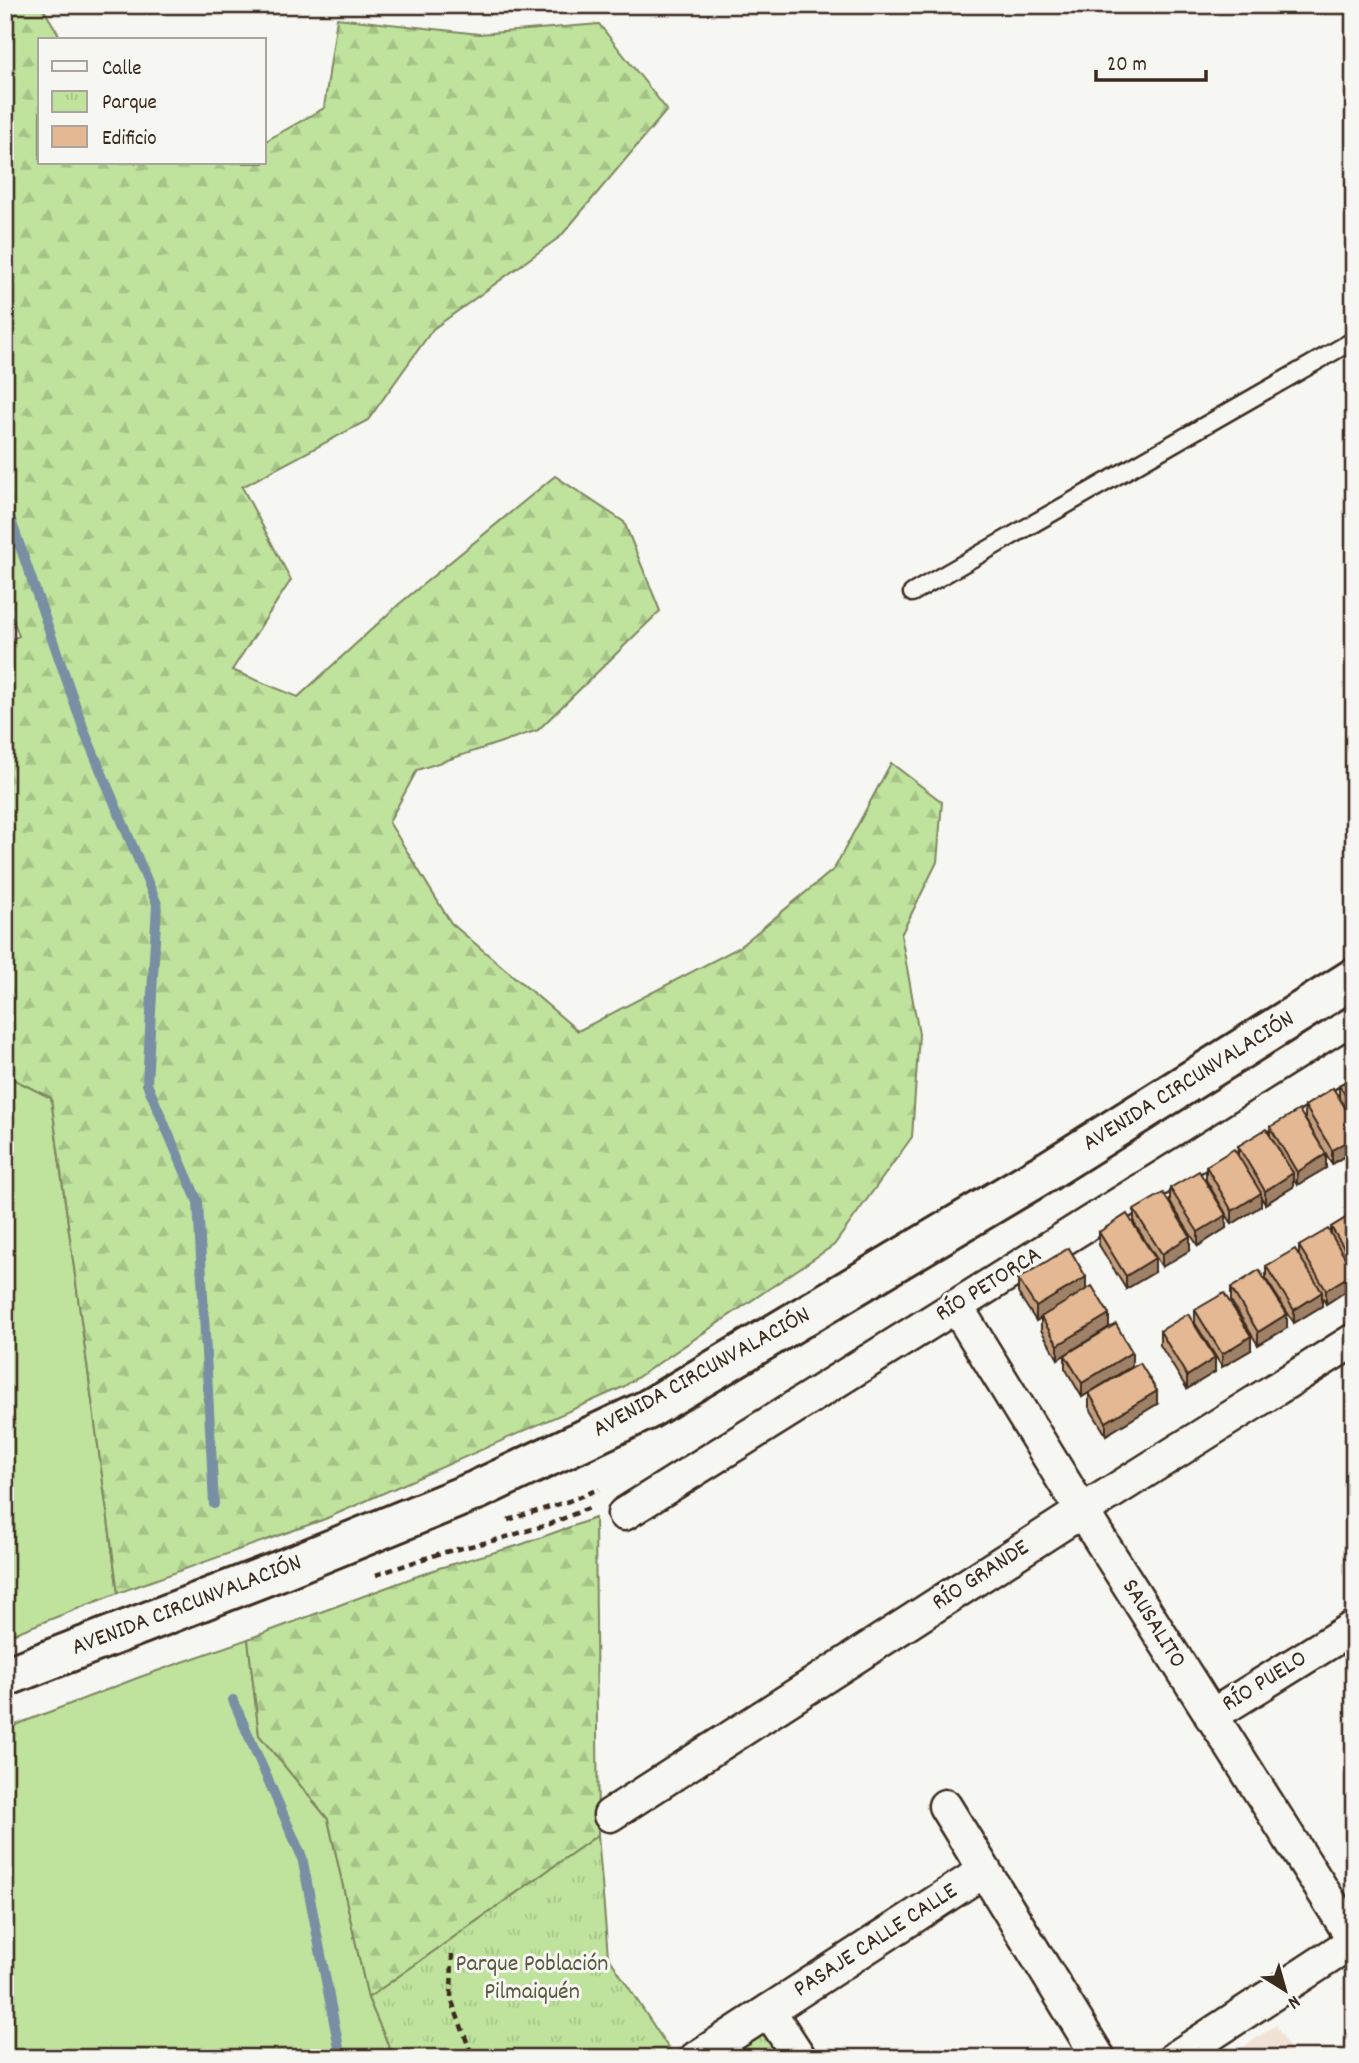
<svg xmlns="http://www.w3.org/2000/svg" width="1359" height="2063" font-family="Dekko,sans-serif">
	<defs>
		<pattern id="forest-firs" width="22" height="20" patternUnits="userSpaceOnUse" patternTransform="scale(1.75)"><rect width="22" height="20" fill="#bfe39d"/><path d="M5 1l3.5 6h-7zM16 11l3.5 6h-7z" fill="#a5c387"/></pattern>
		<pattern id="park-tufts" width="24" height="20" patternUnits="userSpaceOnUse" patternTransform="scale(1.75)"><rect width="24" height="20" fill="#bfe39d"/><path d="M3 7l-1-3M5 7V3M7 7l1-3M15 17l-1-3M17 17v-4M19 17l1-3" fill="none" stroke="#a5c387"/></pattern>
	</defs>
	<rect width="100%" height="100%" fill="#f6f6f2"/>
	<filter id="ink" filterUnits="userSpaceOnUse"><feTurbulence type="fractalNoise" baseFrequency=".0143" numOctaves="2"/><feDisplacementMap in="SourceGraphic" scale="14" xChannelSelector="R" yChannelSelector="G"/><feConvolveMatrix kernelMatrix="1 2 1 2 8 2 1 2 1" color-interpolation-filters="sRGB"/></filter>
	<g filter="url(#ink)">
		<polygon fill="#f0e3d6" points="1276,2025 1295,2058 1227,2058"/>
		<g fill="#bfe39d" stroke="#7d865e" stroke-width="2">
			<polygon points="5,1075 51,1098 118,1593 5,1637"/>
			<polygon points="248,1639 259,1735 328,1819 368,1998 394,2058 5,2058 5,1729 140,1677"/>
		</g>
		<g fill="url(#forest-firs)" stroke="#7d865e" stroke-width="2">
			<polygon points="5,5 41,5 62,40 40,40 40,163 264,163 264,142 324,108 337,18 479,34 599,24 667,110 561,236 433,329 368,420 242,487 291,580 232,670 298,697 398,605 555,476 624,522 660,611 538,730 417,770 389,822 451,923 578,1031 738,948 834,869 891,763 942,802 937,862 901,935 919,1034 912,1137 834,1245 623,1387 325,1519 118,1593 51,1098 5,1075 5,642 19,636 5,598"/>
			<polygon points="595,1518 598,1835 368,1998 328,1819 259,1735 248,1639 439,1568 520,1545"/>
		</g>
		<g fill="url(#park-tufts)" stroke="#7d865e" stroke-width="2">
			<polygon points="598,1835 608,1956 675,2058 394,2058 368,1998"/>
			<polygon points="764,2034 780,2058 727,2058"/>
		</g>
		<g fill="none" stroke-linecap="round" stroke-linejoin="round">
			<g stroke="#788fa4" stroke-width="10">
				<polyline points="5,503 85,733 157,904 147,1084 198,1202 214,1504"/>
				<polyline points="233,1700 302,1857 341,2058"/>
			</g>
			<g stroke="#3b2a1e" stroke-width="21">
				<polyline id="lane" points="912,593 1354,340"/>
			</g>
			<g stroke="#3b2a1e" stroke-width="37">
				<g id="street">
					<polyline points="956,1306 1082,1511 1354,1940"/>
					<polyline points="624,1514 1354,1057"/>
					<polyline points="1211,1716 1354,1627"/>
					<polyline points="945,1806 1099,2058"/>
					<polyline points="610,1815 1082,1511 1354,1340"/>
					<polyline points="769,2011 800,2058"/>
					<polyline points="696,2058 984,1871"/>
					<polyline points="1175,2058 1354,1941"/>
				</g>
			</g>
			<g stroke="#3b2a1e" stroke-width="44">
				<polyline id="secondary" points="5,1677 276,1572 477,1490 647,1410 1049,1170 1354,978"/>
			</g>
			<g stroke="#3b2a1e" stroke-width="4.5" stroke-dasharray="7 5" stroke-linecap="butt">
				<polyline points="508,1520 569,1501 599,1489"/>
				<polyline points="376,1575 441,1553 496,1540 550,1524 591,1507"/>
				<polyline points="452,1954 451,1999 473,2058"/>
			</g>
			<use href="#lane" stroke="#f6f6f2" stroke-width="16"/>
			<use href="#street" stroke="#f6f6f2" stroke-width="32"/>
			<use href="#secondary" stroke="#f6f6f2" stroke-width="38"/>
		</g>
		<g fill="#c39e7e" stroke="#3b2a1e" stroke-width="2">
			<polygon points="1354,1077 1354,1150 1332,1164 1305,1119 1305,1106 1339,1099 1339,1085"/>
			<polygon points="1270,1127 1326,1168 1297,1185 1293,1179 1293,1187 1265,1204 1261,1197 1261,1206 1232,1224 1206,1180 1206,1166 1238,1155 1238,1146 1270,1136"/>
			<polygon points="1170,1188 1226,1228 1198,1246 1170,1202"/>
			<polygon points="1134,1210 1190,1250 1162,1267 1134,1223"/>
			<polygon points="1354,1213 1354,1286 1326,1304 1322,1297 1322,1306 1294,1323 1266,1279 1266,1266 1299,1255 1299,1246 1331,1235 1331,1227"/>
			<polygon points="1099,1232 1155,1272 1126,1289 1099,1245"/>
			<polygon points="1018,1279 1086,1289 1109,1327 1058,1359 1041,1330 1041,1318 1036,1321 1018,1293"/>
			<polygon points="1231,1288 1287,1328 1258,1345 1231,1301"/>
			<polygon points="1195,1310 1251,1350 1222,1367 1195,1323"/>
			<polygon points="1160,1331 1215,1372 1187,1389 1160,1345"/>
			<polygon points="1065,1355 1132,1366 1082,1397 1065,1368"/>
			<polygon points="1089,1393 1157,1404 1106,1435 1089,1407"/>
		</g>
		<g fill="#9f8167" stroke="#3b2a1e" stroke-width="2">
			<polygon points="1354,1137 1354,1150 1332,1164 1332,1150"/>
			<polygon points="1326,1154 1326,1168 1297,1185 1297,1172"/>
			<polygon points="1293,1173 1293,1187 1265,1204 1265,1191"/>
			<polygon points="1261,1193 1261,1206 1232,1224 1232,1211"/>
			<polygon points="1226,1215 1226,1228 1198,1246 1198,1232"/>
			<polygon points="1190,1236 1190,1250 1162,1267 1162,1254"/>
			<polygon points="1155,1258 1155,1272 1126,1289 1126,1276"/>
			<polygon points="1354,1273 1354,1286 1326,1304 1326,1290"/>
			<polygon points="1086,1277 1086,1290 1036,1321 1036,1307"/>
			<polygon points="1322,1292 1322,1306 1294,1323 1294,1310"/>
			<polygon points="1109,1314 1109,1327 1058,1359 1058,1345"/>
			<polygon points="1287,1314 1287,1328 1258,1345 1258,1332"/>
			<polygon points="1251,1336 1251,1350 1222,1367 1222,1354"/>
			<polygon points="1132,1352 1132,1366 1082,1397 1082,1383"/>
			<polygon points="1215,1358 1215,1372 1187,1389 1187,1376"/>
			<polygon points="1157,1391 1157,1404 1106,1435 1106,1422"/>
		</g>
		<g fill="#e3b893" stroke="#3b2a1e" stroke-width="2">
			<polygon points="1354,1077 1354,1109 1339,1085"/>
			<polygon points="1333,1088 1354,1122 1354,1137 1332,1150 1305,1106"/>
			<polygon points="1299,1110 1326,1154 1297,1172 1270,1127"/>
			<polygon points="1266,1129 1293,1173 1265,1191 1238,1146"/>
			<polygon points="1234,1149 1261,1193 1232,1211 1206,1166"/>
			<polygon points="1199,1171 1226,1215 1198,1232 1170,1188"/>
			<polygon points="1163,1193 1190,1236 1162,1254 1134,1210"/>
			<polygon points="1354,1213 1354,1264 1331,1227"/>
			<polygon points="1127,1214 1155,1258 1126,1276 1099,1232"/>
			<polygon points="1328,1229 1354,1273 1326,1290 1299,1246"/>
			<polygon points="1069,1248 1086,1277 1036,1307 1018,1279"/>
			<polygon points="1295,1249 1322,1292 1294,1310 1266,1266"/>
			<polygon points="1259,1270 1287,1314 1258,1332 1231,1288"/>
			<polygon points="1092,1286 1109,1314 1058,1345 1041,1317"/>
			<polygon points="1224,1293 1251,1336 1222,1354 1195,1310"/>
			<polygon points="1188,1314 1215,1358 1187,1376 1160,1331"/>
			<polygon points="1116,1324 1132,1352 1082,1383 1065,1355"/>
			<polygon points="1140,1363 1157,1391 1106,1422 1089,1393"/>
		</g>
	</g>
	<g text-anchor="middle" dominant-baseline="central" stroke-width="6" stroke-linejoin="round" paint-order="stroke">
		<g font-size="24" fill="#3b2a1e" stroke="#f6f6f2">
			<text transform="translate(1189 1082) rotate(-32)">AVENIDA CIRCUNVALACIÓN</text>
			<text transform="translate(989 1285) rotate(-32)">RÍO PETORCA</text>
			<text transform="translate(702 1373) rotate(-29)">AVENIDA CIRCUNVALACIÓN</text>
			<text transform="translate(981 1576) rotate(-33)">RÍO GRANDE</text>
			<text transform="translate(187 1606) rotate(-21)">AVENIDA CIRCUNVALACIÓN</text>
			<text transform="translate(1153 1624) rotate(58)">SAUSALITO</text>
			<text transform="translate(1265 1682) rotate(-32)">RÍO PUELO</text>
			<text transform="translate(876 1941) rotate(-33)">PASAJE CALLE CALLE</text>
		</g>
		<g font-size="24" fill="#5c583e" stroke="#f6f6f2">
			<text x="532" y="1965">Parque Población<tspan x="532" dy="28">Pilmaiquén</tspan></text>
		</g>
	</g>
	<rect width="1359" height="2063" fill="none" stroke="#f6f6f2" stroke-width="28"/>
	<rect x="14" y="14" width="1331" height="2035" fill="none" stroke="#3b2a1e" stroke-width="2.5" filter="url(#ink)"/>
	<rect x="38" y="38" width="228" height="126" fill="#f6f6f2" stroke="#aba49d" stroke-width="2"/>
	<rect x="52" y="61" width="35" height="10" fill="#f6f6f2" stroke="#aba49d" stroke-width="2"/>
	<text x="102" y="74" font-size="21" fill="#3b2a1e">Calle</text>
	<rect x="52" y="91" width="35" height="21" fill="url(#park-tufts)" stroke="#aba49d" stroke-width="2"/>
	<text x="102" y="108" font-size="21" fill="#3b2a1e">Parque</text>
	<rect x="52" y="126" width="35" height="21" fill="#e3b893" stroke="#aba49d" stroke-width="2"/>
	<text x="102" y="144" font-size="21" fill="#3b2a1e">Edificio</text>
	<g transform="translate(1285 1990) rotate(143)" stroke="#f6f6f2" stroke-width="5" paint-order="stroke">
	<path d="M0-5L12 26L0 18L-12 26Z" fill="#3b2a1e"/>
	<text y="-10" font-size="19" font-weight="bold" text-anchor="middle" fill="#3b2a1e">N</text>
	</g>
	<path d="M1096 70v10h110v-10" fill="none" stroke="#3b2a1e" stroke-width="3.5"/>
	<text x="1107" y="70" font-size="21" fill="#3b2a1e" stroke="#f6f6f2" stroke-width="5" paint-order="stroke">20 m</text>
</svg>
